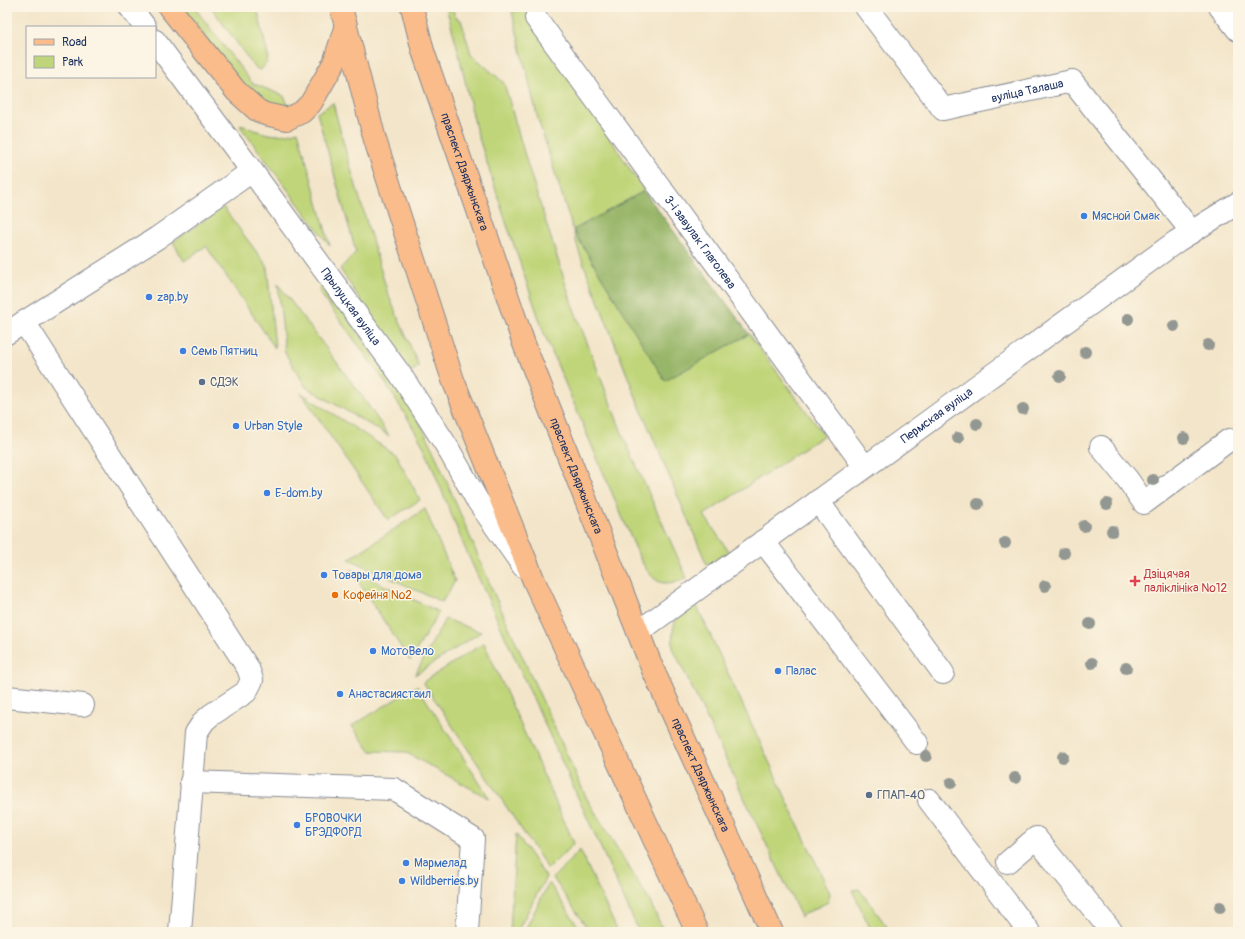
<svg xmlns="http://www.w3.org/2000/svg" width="1245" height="939" font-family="Pangolin,sans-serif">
	<rect width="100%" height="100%" fill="#fcf5e5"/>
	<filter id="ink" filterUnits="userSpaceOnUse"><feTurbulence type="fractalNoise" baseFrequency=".025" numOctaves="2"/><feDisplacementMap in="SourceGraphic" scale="8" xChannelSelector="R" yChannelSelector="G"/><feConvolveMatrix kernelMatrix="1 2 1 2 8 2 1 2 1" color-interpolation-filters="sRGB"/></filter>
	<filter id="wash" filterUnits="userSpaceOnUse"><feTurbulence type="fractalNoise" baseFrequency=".012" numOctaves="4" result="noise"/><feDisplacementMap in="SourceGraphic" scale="16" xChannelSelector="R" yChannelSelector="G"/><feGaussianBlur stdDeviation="0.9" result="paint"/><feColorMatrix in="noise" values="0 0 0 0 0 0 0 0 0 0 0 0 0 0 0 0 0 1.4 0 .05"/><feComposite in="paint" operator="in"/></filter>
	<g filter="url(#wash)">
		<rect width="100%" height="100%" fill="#f3e5c9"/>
		<g fill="#c0d579" stroke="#6e826c">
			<path d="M183,7H194L252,83L284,96L289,107C271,108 261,102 247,91Z"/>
			<polygon points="211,7 257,7 268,56 267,62 261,70 257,69 252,64"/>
			<path d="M446,7H452L455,17L461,20L471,54L504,83L528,166L572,304L624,438L687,578C661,587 656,585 641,561L545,336L507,225L476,129L458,50Z"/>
			<polygon points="526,8 644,191 573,230 665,381 749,334 824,435 704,515 729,552 707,565 637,400 579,252 573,230 538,119 512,12"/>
			<polygon points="333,103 346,152 388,294 418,364 418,367 413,371 406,369 340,269 356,252 317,113"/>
			<path d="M241,125C264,133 273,139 298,131L330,246L240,126Z"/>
			<polygon points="223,207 267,266 275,348 206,246 184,261 173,242"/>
			<polygon points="322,281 414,412 430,442 495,596 587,799 649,900 664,932 639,932 464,546 425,449 408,419 383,379 320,293"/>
			<polygon points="278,284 359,392 389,436 306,387 285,353"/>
			<polygon points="301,393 396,455 420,500 388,520"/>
			<polygon points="425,509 455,581 442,602 349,559"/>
			<polygon points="350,569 439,612 410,661"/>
			<path d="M694,600L830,893L828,902L804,914L801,917L673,648C671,622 676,617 694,600Z"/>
			<polygon points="445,619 481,632 415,675"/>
			<polygon points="484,643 574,843 548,869 423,682"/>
			<polygon points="417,686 490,799 405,752 370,751 352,726"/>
			<polygon points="516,834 546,877 517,932 510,932"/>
			<polygon points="580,850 618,932 590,932 553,878"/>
			<polygon points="549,883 582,932 524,932"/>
			<polygon points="859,889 891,932 872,932 852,890"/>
		</g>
		<polygon fill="#98b669" stroke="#5a7264" points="644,191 749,334 665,381 573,230"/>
	</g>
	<g filter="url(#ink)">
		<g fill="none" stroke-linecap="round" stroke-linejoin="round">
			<g stroke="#878a94" stroke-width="24">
				<g id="minor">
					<polyline points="130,7 145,27"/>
					<path id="s1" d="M866,7L943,109L1072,81L1192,232"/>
					<polyline points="1220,7 1238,30"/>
					<path id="s2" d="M536,18L865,467"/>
					<path id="s3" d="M155,41L252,171L400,374L446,445L477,500L523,566"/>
					<polyline points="24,322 248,668 252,680 246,692 211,715 204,721 196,733 180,932"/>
					<polyline points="7,333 157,238 252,171"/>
					<polyline points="1101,447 1128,480 1144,503 1229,440"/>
					<polyline points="818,501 943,673"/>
					<polyline points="763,541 917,743"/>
					<path id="s4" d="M638,632L1177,241L1238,203"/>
					<polyline points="7,697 83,705"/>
					<polyline points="191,782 394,789 473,839 467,932"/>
					<polyline points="929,800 1029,932"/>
					<polyline points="1008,862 1036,838 1112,932"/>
				</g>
			</g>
			<g stroke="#878a94" stroke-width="24">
				<g id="major">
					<polyline points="169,7 236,91 257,110 265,114 287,119 302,112 311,103 334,63 346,25"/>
					<polyline points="341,7 375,140 453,380 534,581 697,932"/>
					<path id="s5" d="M412,7L423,51L524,344L638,632L653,670L772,932"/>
				</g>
			</g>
			<use href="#minor" stroke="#fff" stroke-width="22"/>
			<use href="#major" stroke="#f9bc8a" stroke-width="22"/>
		</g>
		<g fill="#939792">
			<circle cx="1128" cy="319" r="6"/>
			<circle cx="1174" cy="326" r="6"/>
			<circle cx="1208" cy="345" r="6"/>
			<circle cx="1085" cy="352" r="6"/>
			<circle cx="1060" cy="376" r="6"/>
			<circle cx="1023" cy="409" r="6"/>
			<circle cx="977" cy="424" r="6"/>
			<circle cx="958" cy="438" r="6"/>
			<circle cx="1184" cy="438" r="6"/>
			<circle cx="1153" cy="480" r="6"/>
			<circle cx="978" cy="504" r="6"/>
			<circle cx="1107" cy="504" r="6"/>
			<circle cx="1084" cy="526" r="6"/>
			<circle cx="1112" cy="531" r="6"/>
			<circle cx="1005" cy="543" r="6"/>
			<circle cx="1064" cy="553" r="6"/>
			<circle cx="1045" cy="586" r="6"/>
			<circle cx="1090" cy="624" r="6"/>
			<circle cx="1092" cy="663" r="6"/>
			<circle cx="1126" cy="668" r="6"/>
			<circle cx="926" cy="756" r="6"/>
			<circle cx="1063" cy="757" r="6"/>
			<circle cx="1015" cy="778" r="6"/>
			<circle cx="951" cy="783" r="6"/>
			<circle cx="1220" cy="907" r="6"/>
		</g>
	</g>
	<g fill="#3f7fe0" stroke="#fcf5e5" stroke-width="1.5">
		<circle cx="1084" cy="216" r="4"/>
		<circle cx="149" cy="297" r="4"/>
		<circle cx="183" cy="351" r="4"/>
		<circle cx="236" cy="426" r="4"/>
		<circle cx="267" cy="493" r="4"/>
		<circle cx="324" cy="575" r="4"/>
		<circle cx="373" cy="651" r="4"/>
		<circle cx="778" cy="671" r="4"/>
		<circle cx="340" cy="694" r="4"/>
		<circle cx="297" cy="825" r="4"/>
		<circle cx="406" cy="863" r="4"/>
		<circle cx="402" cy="881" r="4"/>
	</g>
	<g fill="#5c6f8a" stroke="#fcf5e5" stroke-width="1.5">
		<circle cx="202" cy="382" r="4"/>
		<circle cx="869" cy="795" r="4"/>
	</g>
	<path fill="#e0444e" stroke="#fcf5e5" stroke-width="1.5" d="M1133 575h4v4h4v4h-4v4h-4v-4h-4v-4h4z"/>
	<circle fill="#e8710a" stroke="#fcf5e5" stroke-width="1.5" cx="335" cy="595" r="4"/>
	<g text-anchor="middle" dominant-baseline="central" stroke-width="3" stroke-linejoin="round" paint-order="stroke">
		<g font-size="12" fill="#1b2f5e" stroke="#fcf5e5">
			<text stroke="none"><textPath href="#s1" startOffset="214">вуліца Талаша</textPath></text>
			<text stroke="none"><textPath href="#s5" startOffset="173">праспект Дзяржынскага</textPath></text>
			<text stroke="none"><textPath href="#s2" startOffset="278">3-і завулак Глаголева</textPath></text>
			<text stroke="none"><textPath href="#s3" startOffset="330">Прылуцкая вуліца</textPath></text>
			<text stroke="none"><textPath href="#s4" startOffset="369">Пермская вуліца</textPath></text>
			<text stroke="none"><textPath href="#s5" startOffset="497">праспект Дзяржынскага</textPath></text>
			<text stroke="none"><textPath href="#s5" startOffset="821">праспект Дзяржынскага</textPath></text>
		</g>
		<g font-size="12" fill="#366cbe" stroke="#fcf5e5" text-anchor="start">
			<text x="1092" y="216">Мясной Смак</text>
			<text x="157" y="297">zap.by</text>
			<text x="191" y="351">Семь Пятниц</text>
			<text x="244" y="426">Urban Style</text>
			<text x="275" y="493">E-dom.by</text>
			<text x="332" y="575">Товары для дома</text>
			<text x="381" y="651">МотоВело</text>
			<text x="786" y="671">Палас</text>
			<text x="348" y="694">Анастасиястаил</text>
			<text x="305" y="818">БРОВОЧКИ<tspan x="305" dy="14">БРЭДФОРД</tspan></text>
			<text x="414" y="863">Мармелад</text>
			<text x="410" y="881">Wildberries.by</text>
		</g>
		<g font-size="12" fill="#4e5e75" stroke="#fcf5e5" text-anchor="start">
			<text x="210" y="382">СДЭК</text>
			<text x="877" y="795">ГПАП-40</text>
		</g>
		<g font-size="12" fill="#be3a42" stroke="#fcf5e5" text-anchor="start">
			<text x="1144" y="574">Дзіцячая<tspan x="1144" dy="14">паліклініка №12</tspan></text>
		</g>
		<g font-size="12" fill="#c56008" stroke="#fcf5e5" text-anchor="start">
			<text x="343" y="595">Кофейня №2</text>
		</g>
	</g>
	<rect width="1245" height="939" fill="none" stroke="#fcf5e5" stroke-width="24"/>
	<rect x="26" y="26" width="130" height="52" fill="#fcf5e5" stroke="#a2a6af"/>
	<rect x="34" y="39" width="20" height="6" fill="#f9bc8a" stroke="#a2a6af"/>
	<text x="62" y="46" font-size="12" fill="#1b2f5e">Road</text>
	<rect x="34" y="56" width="20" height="12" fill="#c0d579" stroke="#a2a6af"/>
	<text x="62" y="66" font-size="12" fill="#1b2f5e">Park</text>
</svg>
